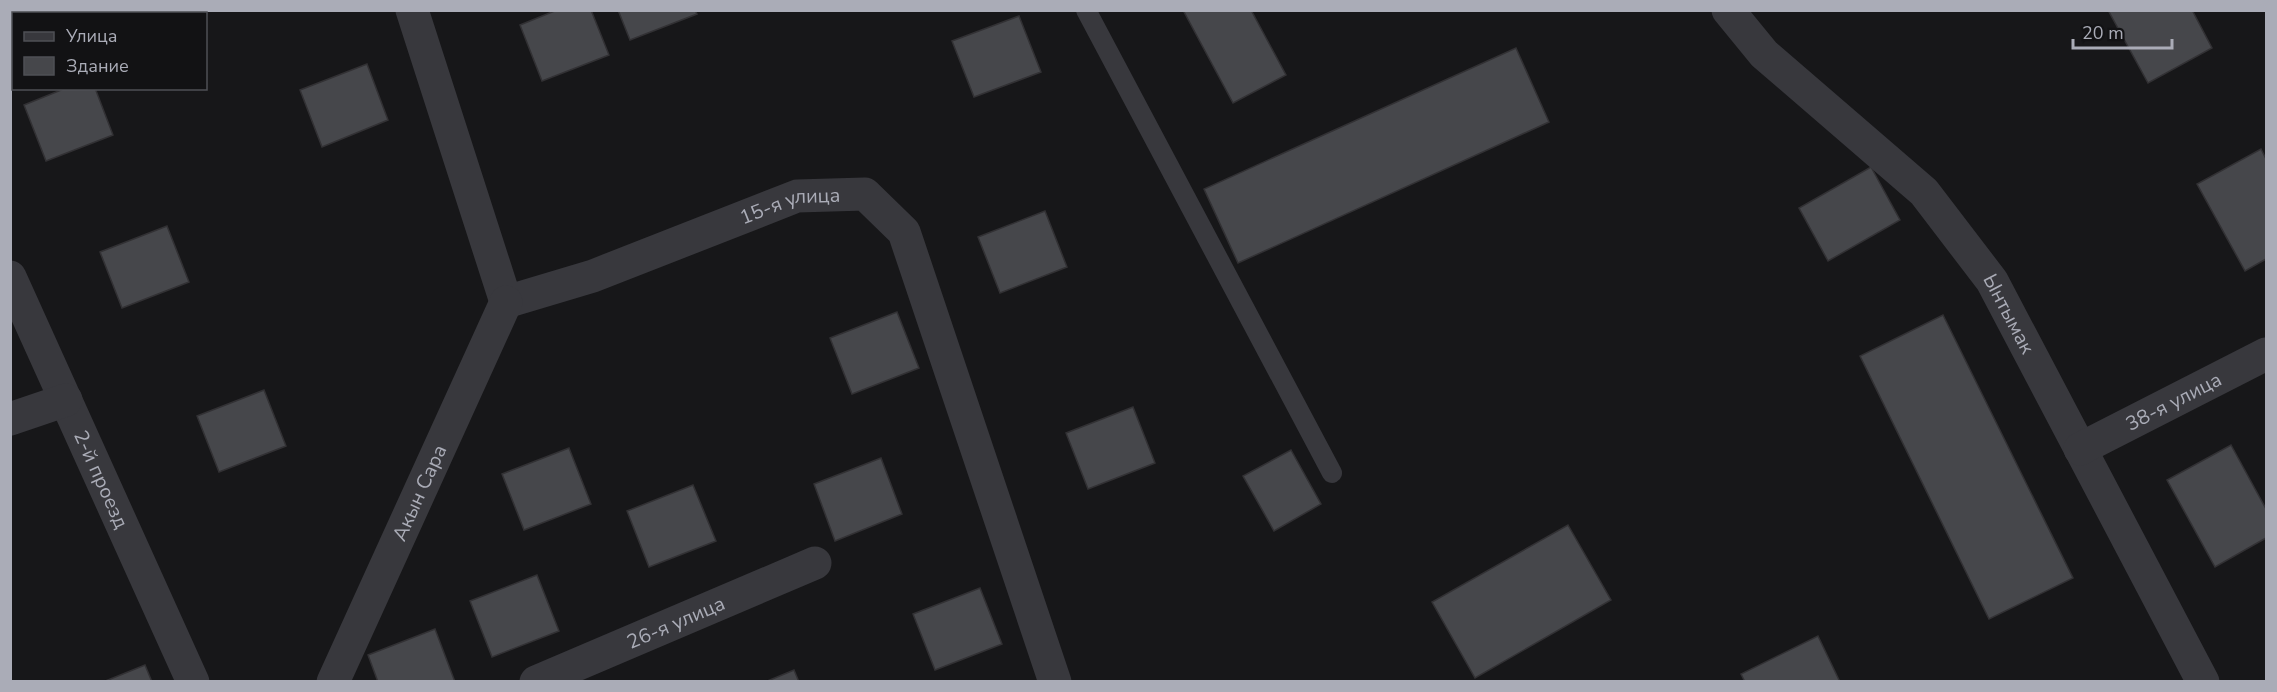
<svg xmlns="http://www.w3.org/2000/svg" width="2277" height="692" font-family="'Nunito Sans',sans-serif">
	<rect width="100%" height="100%" fill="#171719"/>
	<g fill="#46474b" stroke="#323134" stroke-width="1.5">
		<polygon points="10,10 62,10 62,11 54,14 14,14 14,30 10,31"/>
		<polygon points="557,10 591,10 609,55 542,81 520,25"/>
		<polygon points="618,10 695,10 697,14 630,40"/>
		<polygon points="1183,10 1251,10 1286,75 1233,103"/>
		<polygon points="2108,10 2192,10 2212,48 2148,83"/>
		<polygon points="1019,16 1041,72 974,97 952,41"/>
		<polygon points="1516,48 1549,122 1238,263 1204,189"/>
		<polygon points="367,64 388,120 322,147 300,90"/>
		<polygon points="66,88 95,88 113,135 46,161 24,105"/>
		<polygon points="2261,149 2266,159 2266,259 2245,271 2197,184"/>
		<polygon points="1871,167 1900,220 1828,261 1799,208"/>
		<polygon points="1045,211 1067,267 1000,293 978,237"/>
		<polygon points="167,226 189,282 122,308 100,252"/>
		<polygon points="897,312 919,368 852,394 830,338"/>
		<polygon points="1943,315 2073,578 1989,619 1860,356"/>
		<polygon points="264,390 286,446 219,472 197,416"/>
		<polygon points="1133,407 1155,463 1088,489 1066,433"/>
		<polygon points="2231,445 2266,509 2266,538 2215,567 2167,480"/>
		<polygon points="569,448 591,504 524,530 502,474"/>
		<polygon points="1291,450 1321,504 1274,531 1243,476"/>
		<polygon points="881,458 902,514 835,541 814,484"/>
		<polygon points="693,485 716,541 649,567 627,511"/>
		<polygon points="1568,525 1611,600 1475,678 1432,602"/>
		<polygon points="537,575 559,631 492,657 470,601"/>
		<polygon points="980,588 1002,644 935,670 913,614"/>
		<polygon points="435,629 455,682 378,682 368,655"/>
		<polygon points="1818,636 1840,682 1745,682 1741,674"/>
		<polygon points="145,665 152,682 103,682"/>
		<polygon points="794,670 799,682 765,682"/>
	</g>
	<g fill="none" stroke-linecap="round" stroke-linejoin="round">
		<polyline stroke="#38383d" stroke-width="20" points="1086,10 1332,473"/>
		<g stroke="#38383d" stroke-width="33">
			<path id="s1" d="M412,10L506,302L593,276L797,196L865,194L904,232L1055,682"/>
			<path id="s2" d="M1728,10L1764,54L1924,192L1992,281L2203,682"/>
			<path id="s3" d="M10,277L193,682"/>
			<polyline points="10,419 66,400"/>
			<path id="s4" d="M2080,449L2266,354"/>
			<path id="s5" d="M333,682L506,302"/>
			<path id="s6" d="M536,682L815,563"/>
		</g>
	</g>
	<g text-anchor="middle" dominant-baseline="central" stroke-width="4.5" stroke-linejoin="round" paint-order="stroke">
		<g font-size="20" fill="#aaacb7" stroke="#121214">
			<text stroke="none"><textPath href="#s1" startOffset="608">15-я улица</textPath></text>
			<text stroke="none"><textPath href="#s2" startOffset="417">Ынтымак</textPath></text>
			<text stroke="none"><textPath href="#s4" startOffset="105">38-я улица</textPath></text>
			<text stroke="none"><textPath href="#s3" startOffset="222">2-й проезд</textPath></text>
			<text stroke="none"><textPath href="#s5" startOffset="208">Акын Сара</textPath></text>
			<text stroke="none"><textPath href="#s6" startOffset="152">26-я улица</textPath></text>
		</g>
	</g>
	<rect width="2277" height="692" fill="none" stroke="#aaacb7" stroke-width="24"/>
	<rect x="12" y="12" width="195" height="78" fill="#121214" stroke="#4f5055" stroke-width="1.5"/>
	<rect x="24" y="32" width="30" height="9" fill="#38383d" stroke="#4f5055" stroke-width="1.5"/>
	<text x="66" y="42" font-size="18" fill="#aaacb7">Улица</text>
	<rect x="24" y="57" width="30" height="18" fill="#46474b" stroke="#4f5055" stroke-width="1.5"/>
	<text x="66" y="72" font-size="18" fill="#aaacb7">Здание</text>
	<path d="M2073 39v9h99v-9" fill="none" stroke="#aaacb7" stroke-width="3"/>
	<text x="2082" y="39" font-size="18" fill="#aaacb7" stroke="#121214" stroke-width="4.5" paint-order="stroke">20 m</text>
</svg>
